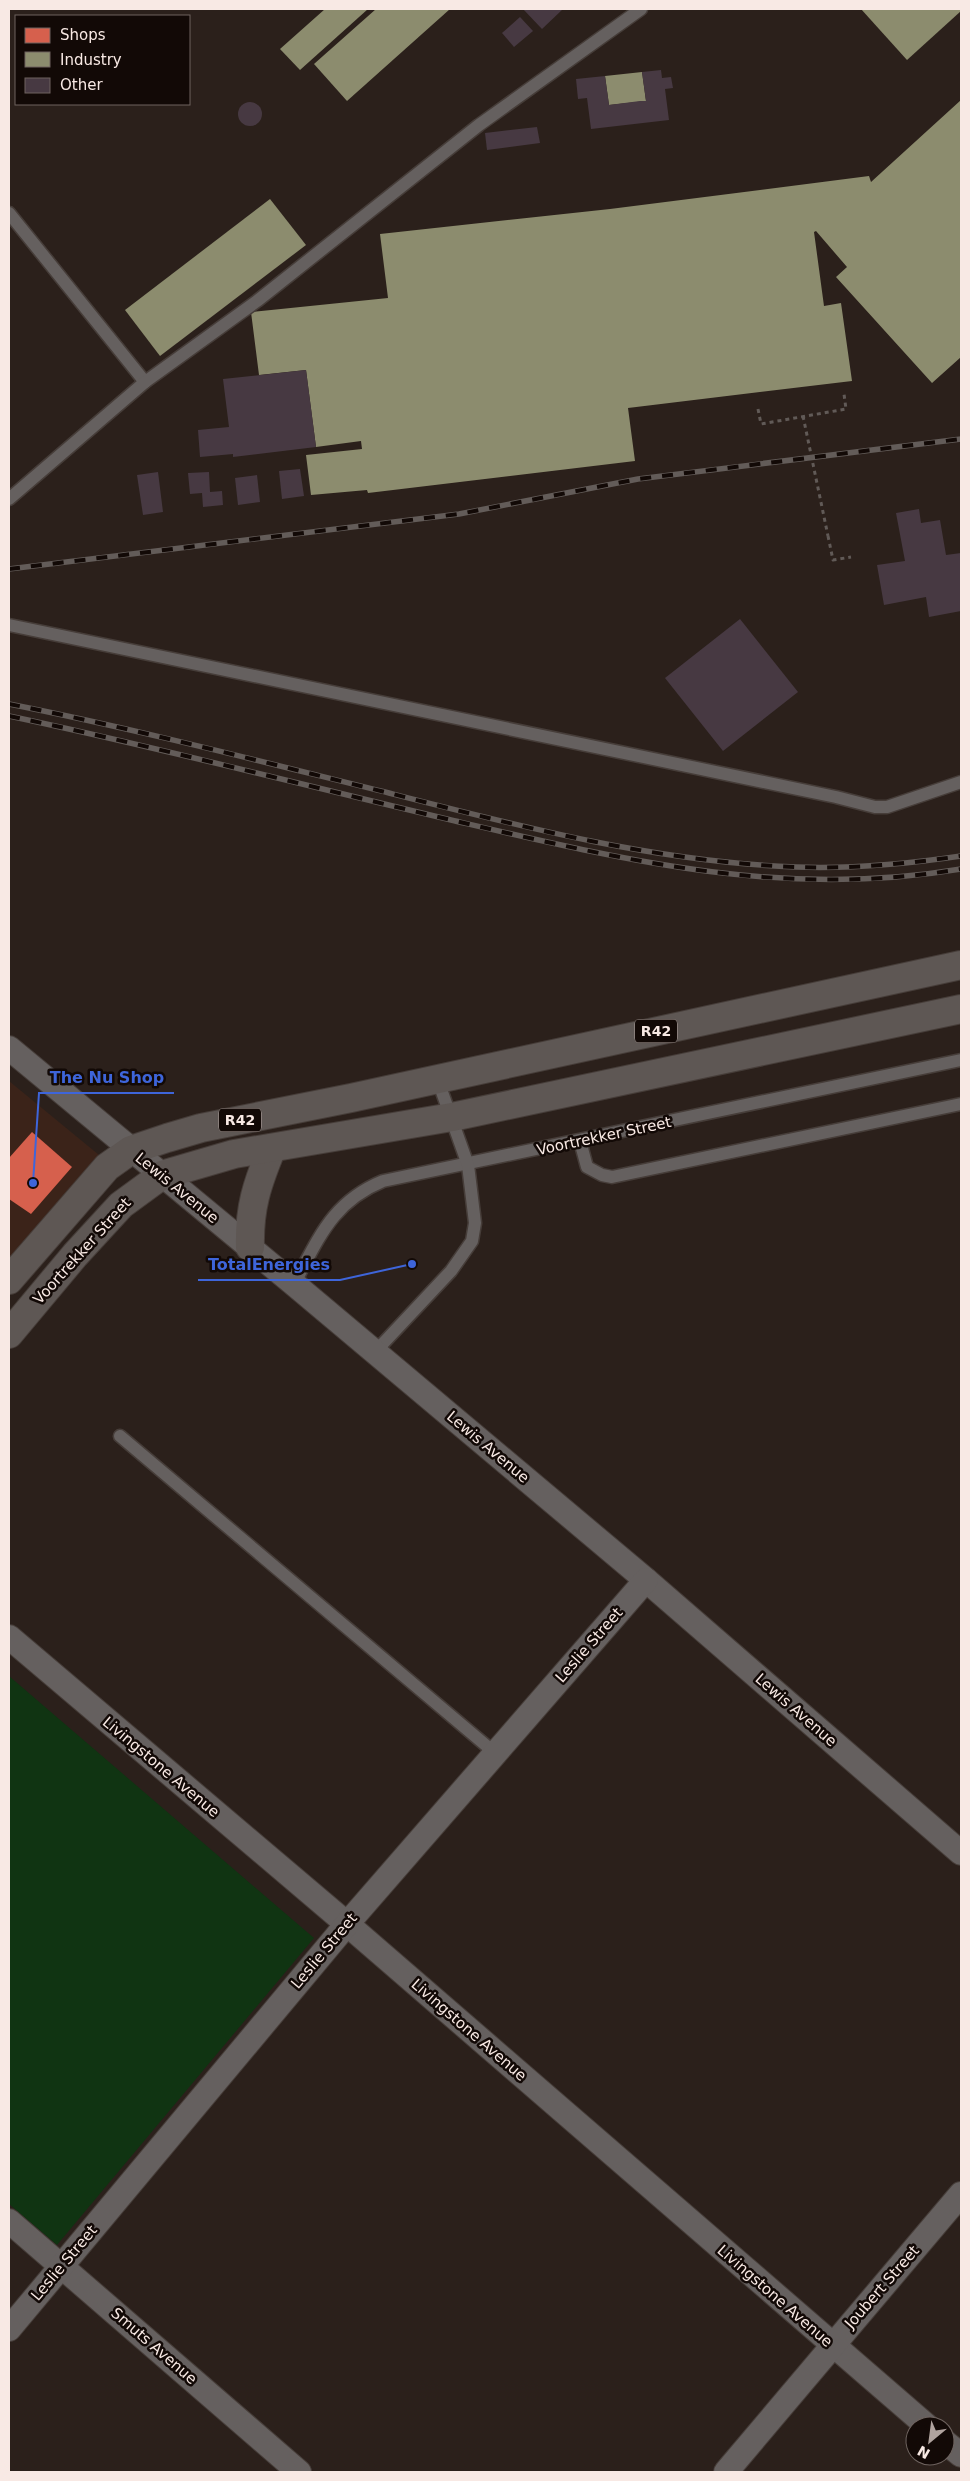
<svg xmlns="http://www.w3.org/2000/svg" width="970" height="2481" font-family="'DejaVu Sans',sans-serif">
	<rect width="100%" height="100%" fill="#2b201b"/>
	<polygon fill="#3b2319" points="9,1081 99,1155 9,1261"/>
	<polygon fill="#103412" points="9,1676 314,1938 57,2245 9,2204"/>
	<polygon fill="#d6604d" points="32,1132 72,1167 31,1214 9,1199 9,1158"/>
	<g fill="#8c8c6e">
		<polygon points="325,9 368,9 300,70 280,49"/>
		<polygon points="376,9 450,9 347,101 314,64"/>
		<polygon points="861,9 961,9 961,11 907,60"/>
		<polygon points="642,72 646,101 609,105 605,76"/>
		<polygon points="961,100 961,357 932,383 836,277 847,267 816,231 814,232 824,306 841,303 852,381 628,408 635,461 368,493 367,490 311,495 306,455 362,449 361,441 316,447 306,370 259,375 251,312 388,298 380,234 610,209 869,176 871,182"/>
		<polygon points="270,199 306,245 160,356 125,310"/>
	</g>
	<g fill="#473942">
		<polygon points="523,9 563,9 542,29"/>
		<polygon points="520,17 533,31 514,47 502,33"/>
		<polygon points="661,70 662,78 671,77 673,88 665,89 669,120 591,129 587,98 578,99 576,79 605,76 609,105 640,101 646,101 642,72"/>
		<circle cx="250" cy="114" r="12"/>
		<polygon points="537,127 540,143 487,150 485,133"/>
		<polygon points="306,370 316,447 233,457 233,454 200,457 198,430 229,427 223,379"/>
		<polygon points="300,469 304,496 282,499 279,471"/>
		<polygon points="158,472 163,512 143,515 137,475"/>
		<polygon points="209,472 210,492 222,491 223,505 203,507 202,493 190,494 188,473"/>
		<polygon points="257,475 260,502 238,505 235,478"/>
		<polygon points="919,509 921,523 940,520 946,555 961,553 961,611 929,617 926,597 884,605 877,565 905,561 896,513"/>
		<polygon points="740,619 798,692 723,751 665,678"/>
	</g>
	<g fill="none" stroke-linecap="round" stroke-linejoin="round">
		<g stroke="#463d39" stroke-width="15">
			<g id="lane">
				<polyline points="9,213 145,382"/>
				<polyline points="9,499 145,382 257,301 479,125 641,9"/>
				<polyline points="9,625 836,797 875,807 887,807 961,782"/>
				<polyline points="580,1141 587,1167 602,1175 612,1177 961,1104"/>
				<path d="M294,1284C319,1238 332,1202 383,1181L961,1060"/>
				<polyline points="375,1352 451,1271 472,1241 475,1223 468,1165 437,1078"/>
				<polyline points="120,1436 495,1753"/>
			</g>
		</g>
		<g stroke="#463d39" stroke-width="26">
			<g id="street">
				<polyline points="9,1048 294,1284 646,1580 961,1853"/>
				<polyline points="9,1637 347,1924 927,2426"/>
				<polyline points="9,2221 299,2472"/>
				<polyline points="9,2329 347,1924 646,1580"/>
				<polyline points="945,2442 961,2455"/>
				<polyline points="726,2472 961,2194"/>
			</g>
		</g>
		<g stroke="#463d39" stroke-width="30">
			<g id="primary">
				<path d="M250,1247C249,1208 257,1184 272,1148"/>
				<polyline points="9,1280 107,1167 131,1150 167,1138 201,1128 351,1098 961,965"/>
				<polyline points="9,1334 75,1255 121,1205 162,1175 234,1154 452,1117 961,1009"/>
			</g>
		</g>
		<g stroke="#615a57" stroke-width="3" stroke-dasharray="4 4" stroke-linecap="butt">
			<polyline points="758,409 761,424 846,409 844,394"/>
			<polyline points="828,536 833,560 851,557"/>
		</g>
		<use href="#lane" stroke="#65605f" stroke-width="12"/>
		<use href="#street" stroke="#65605f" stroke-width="24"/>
		<use href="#primary" stroke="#5e5754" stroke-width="28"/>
		<g stroke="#635c59" stroke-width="5.5">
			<g id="rail">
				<polyline points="9,569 459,514 638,479 961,439"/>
				<path d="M9,704C136,729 263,762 389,793C522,827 657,862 796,867C851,869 907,864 961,856"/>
				<path d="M9,716C157,747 303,785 451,820C624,860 782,899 961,869"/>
			</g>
		</g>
		<use href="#rail" stroke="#120906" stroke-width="4" stroke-dasharray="11" stroke-linecap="butt"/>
		<polyline stroke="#615a57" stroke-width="3" stroke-dasharray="4 4" stroke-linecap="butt" points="803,416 828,536"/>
	</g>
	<g text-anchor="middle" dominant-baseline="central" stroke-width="5" stroke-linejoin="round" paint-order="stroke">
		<g fill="#120906" stroke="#b3a6a1" stroke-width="1">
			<rect x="635" y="1019.5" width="42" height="23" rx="4"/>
			<rect x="219" y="1108.5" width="42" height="23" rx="4"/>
		</g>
		<g font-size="14" font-weight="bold" fill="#f8e9e4">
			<text x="656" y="1031">R42</text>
			<text x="240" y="1120">R42</text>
		</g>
		<g font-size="15" fill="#f8e9e4" stroke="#120906">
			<text transform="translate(604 1136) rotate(-12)">Voortrekker Street</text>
			<text transform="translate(177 1188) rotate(39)">Lewis Avenue</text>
			<text transform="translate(82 1251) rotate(-48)">Voortrekker Street</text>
			<text transform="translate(488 1447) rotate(40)">Lewis Avenue</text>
			<text transform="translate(589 1645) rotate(-49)">Leslie Street</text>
			<text transform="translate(796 1710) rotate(41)">Lewis Avenue</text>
			<text transform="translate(161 1767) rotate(40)">Livingstone Avenue</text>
			<text transform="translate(324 1951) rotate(-50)">Leslie Street</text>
			<text transform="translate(469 2030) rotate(41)">Livingstone Avenue</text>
			<text transform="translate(64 2263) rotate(-50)">Leslie Street</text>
			<text transform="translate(882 2287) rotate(-49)">Joubert Street</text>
			<text transform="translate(775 2296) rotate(41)">Livingstone Avenue</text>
			<text transform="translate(154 2346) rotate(41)">Smuts Avenue</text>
		</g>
	</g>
	<path fill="none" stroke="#3e65da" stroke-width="2" d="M33 1183L39 1093H174M412 1264L340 1280H198"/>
	<g fill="#3e65da" stroke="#120906" stroke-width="2">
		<circle cx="33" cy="1183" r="5"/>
		<circle cx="412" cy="1264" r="5"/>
	</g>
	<g font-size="16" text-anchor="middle" font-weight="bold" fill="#3e65da" stroke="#120906" stroke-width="5" stroke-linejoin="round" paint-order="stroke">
		<text x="107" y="1083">The Nu Shop</text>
		<text x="269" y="1270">TotalEnergies</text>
	</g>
	<rect width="970" height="2481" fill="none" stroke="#f8e9e4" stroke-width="20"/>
	<rect x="15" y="15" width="175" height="90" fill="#120906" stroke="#6e635f"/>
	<rect x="25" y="28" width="25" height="15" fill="#d6604d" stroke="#6e635f"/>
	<text x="60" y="40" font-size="15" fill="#f8e9e4">Shops</text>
	<rect x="25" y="52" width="25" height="15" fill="#8c8c6e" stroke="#6e635f"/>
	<text x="60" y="65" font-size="15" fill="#f8e9e4">Industry</text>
	<rect x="25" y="78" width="25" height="15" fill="#473942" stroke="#6e635f"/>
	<text x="60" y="90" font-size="15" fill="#f8e9e4">Other</text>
	<g transform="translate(930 2441) rotate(209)"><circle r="24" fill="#120906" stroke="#6e635f"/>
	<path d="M0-4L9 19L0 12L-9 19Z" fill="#b0a39e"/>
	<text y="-8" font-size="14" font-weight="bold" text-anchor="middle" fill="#f8e9e4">N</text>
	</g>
</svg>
